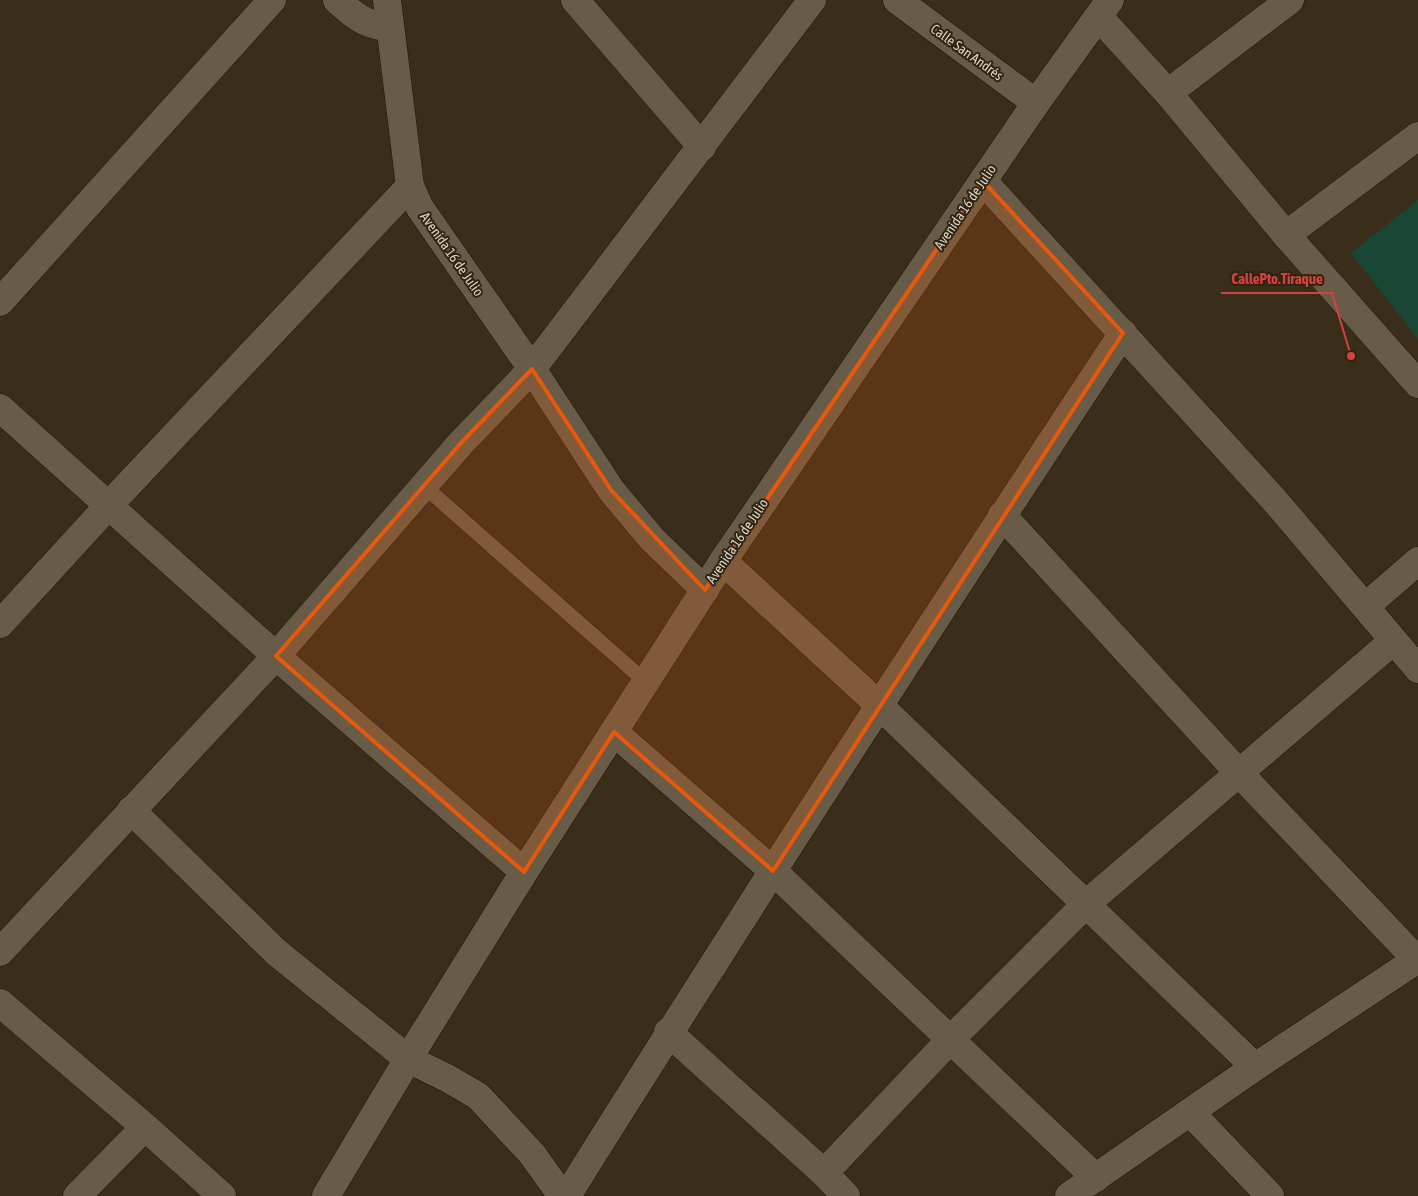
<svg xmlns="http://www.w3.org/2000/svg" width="1418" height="1196" font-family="'Asap Condensed',sans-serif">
	<rect width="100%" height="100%" fill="#392e1a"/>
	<polygon fill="#1a4735" points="1418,200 1418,339 1351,253"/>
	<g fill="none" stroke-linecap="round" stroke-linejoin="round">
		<g stroke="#201604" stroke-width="16">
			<polyline id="lane" points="424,486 646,682"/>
		</g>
		<g stroke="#201604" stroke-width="29">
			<g id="street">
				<path d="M337,0C353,15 366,26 390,27"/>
				<polyline points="387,0 410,186 420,208 532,369 611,490 652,539 705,590"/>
				<polyline points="575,0 702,147"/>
				<polyline points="897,0 1036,103"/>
				<polyline points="1099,17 1168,93 1286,235 1418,384"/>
				<polyline points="1168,93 1290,0"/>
				<polyline points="983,181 1276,502 1418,669"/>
				<polyline points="1286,235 1418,136"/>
				<polyline points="0,302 272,0"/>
				<polyline points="0,408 276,656 524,872"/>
				<polyline points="1002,515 1239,773 1417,960"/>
				<polyline points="723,561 879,705 1255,1067"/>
				<polyline points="1366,606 1418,561"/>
				<polyline points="0,624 109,505 410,186"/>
				<polyline points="614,732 773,871 1096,1178"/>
				<polyline points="131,810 276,952 408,1059 447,1078 478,1096 532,1154 562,1196"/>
				<polyline points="0,952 276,656 460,444 532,369 812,0"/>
				<polyline points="0,1003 145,1127 222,1196"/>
				<polyline points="668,1032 824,1173 846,1196"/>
				<polyline points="824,1173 950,1040 1086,904 1393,641"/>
				<polyline points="77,1196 145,1127"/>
				<polyline points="326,1196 408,1059 524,872 723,561 1036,103 1110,0"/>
				<path d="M567,1196C635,1086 705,978 774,869C889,690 1005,511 1123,333"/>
				<polyline points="1069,1196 1190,1112"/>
				<polyline points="1270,1196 1190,1112 1255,1067 1418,959"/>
			</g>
		</g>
		<use href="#lane" stroke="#685b47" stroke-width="15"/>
		<use href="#street" stroke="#685b47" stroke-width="28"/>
	</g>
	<path fill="#e8590c" fill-opacity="0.2" stroke="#e8590c" stroke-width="4" stroke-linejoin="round" d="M983,181L1123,333L773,871L614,732L524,872L276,656L460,444L532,369L611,490L705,590Z"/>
	<g text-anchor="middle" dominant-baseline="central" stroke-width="4" stroke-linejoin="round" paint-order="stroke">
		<g font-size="14" fill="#ddd5ca" stroke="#2f2411">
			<text transform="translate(967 52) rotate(36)">Calle San Andrés</text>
			<text transform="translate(965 207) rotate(-56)">Avenida 16 de Julio</text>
			<text transform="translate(452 254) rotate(55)">Avenida 16 de Julio</text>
			<text transform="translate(737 541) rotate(-56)">Avenida 16 de Julio</text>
		</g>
	</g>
	<path fill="none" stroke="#d74240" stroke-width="2" d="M1351 356L1332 293H1221"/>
	<circle fill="#d74240" stroke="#2f2411" stroke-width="2" cx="1351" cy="356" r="5"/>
	<g font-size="15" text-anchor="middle" font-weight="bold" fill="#d74240" stroke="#2f2411" stroke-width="4" stroke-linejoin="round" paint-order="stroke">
		<text x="1277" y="284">CallePto.Tiraque</text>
	</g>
</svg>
